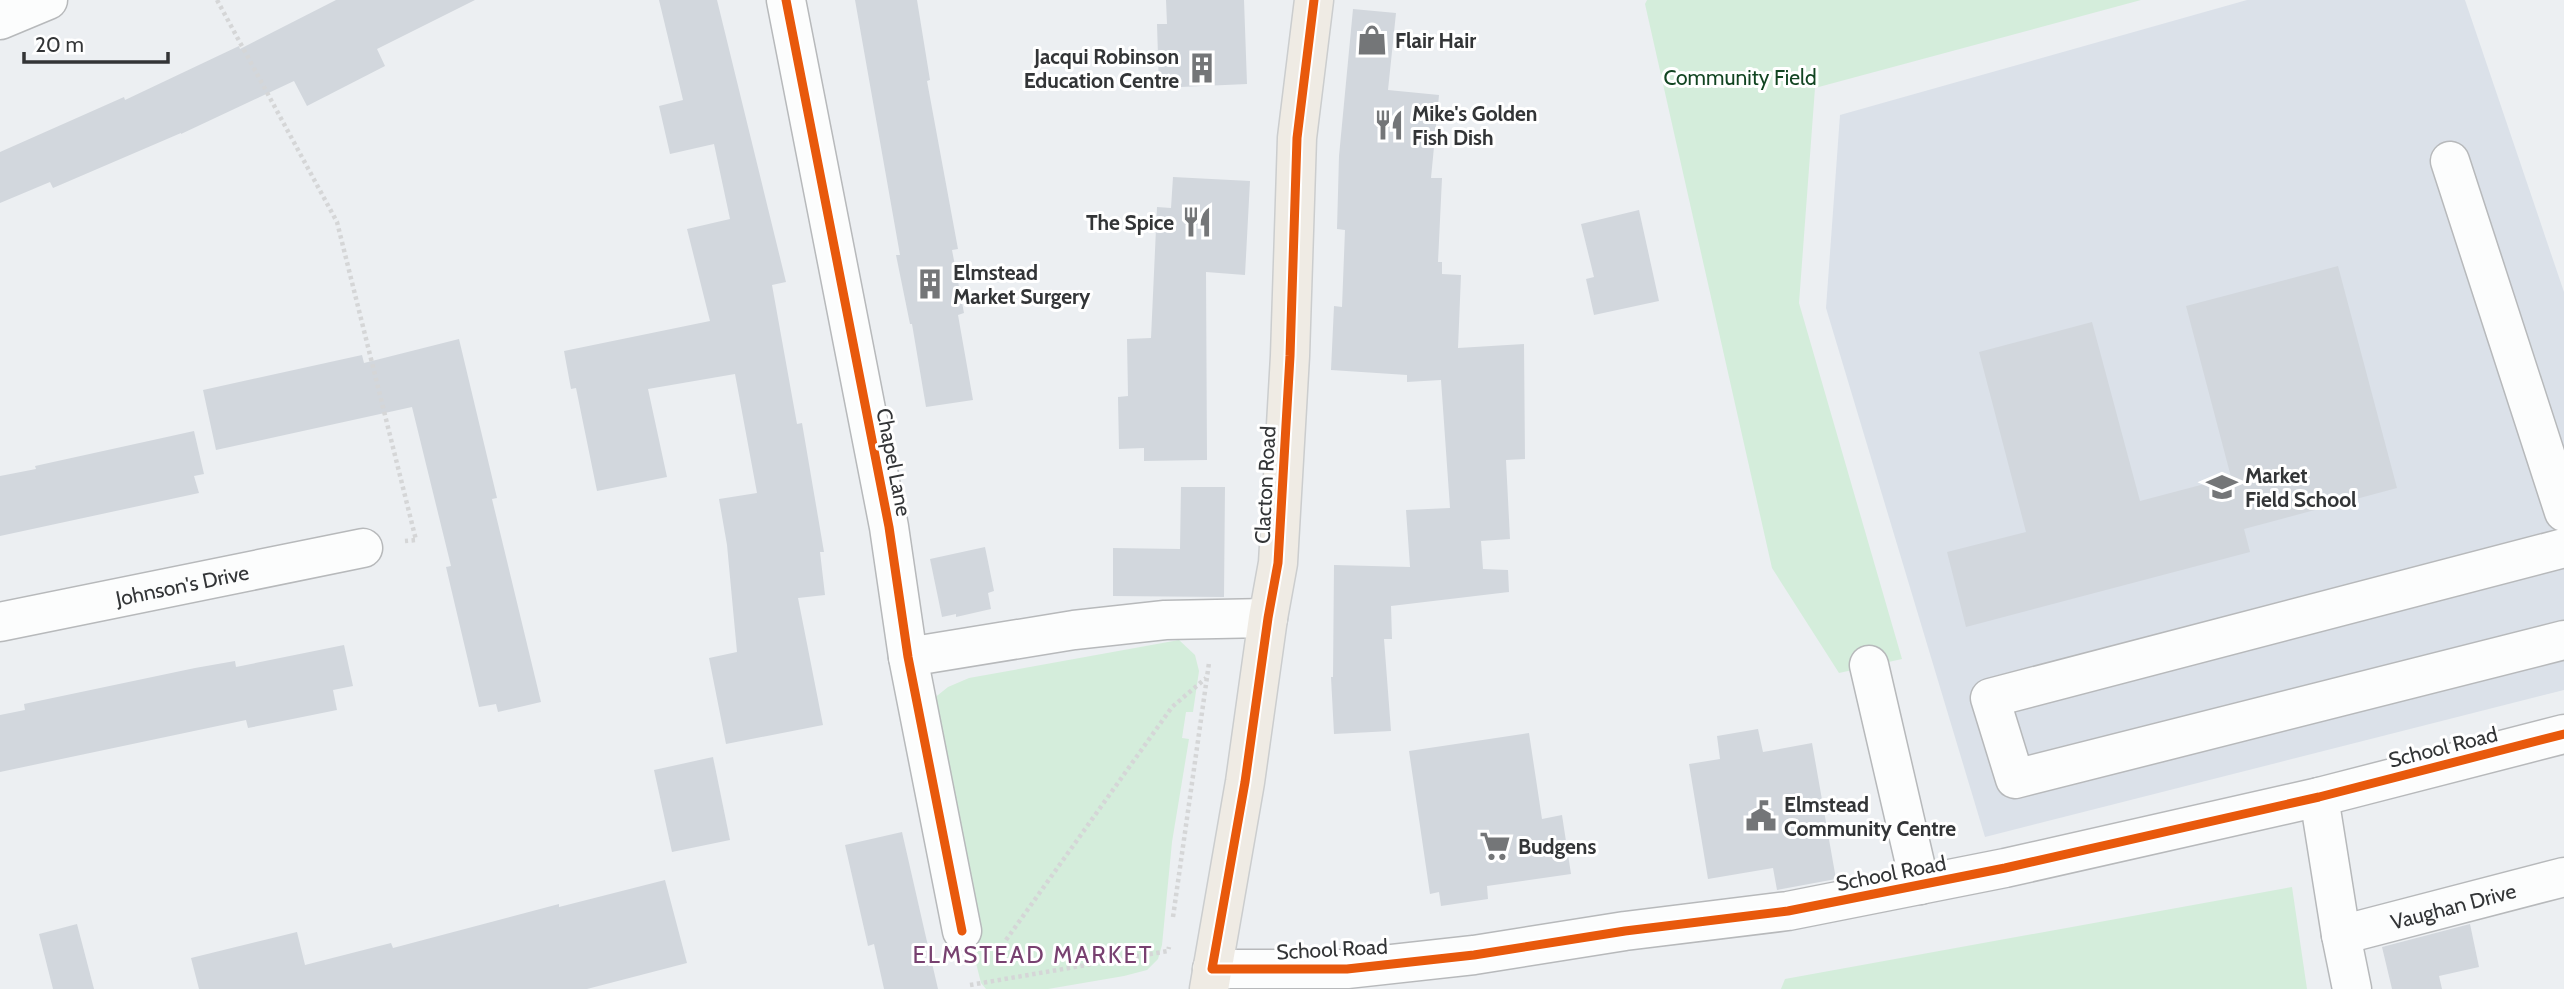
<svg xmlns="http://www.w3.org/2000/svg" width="2564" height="989" font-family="Cabin,sans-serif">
	<rect width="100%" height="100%" fill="#eceff2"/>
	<polygon fill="#dbe1e9" points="2247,0 2465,0 2564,292 2564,690 1985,837 1826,308 1840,115"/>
	<g fill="#d4eddb">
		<polygon points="1647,0 2141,0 1815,88 1799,303 1902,659 1839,673 1772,568 1645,4"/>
		<polygon points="1179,640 1195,655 1199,671 1193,712 1186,712 1182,738 1189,739 1172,842 1162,945 1158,959 1147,970 1124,976 1048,989 986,989 981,983 975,959 933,719 933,699 948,687 969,678"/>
		<polygon points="2292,887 2307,989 1781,989 1785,979"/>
	</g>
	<g fill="#d2d7dd">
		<polygon points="336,0 475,0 377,49 385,66 307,106 294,81 181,134 181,133 53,188 50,182 0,203 0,152 124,97 125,100 239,46 240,49"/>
		<polygon points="659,0 717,0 786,282 772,285 797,424 802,423 824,552 820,552 825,595 798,598 823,725 726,744 709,658 737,652 727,545 719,499 757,493 735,374 648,389 667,477 597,491 576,388 571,389 564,351 710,321 687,229 730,219 714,144 670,154 659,106 683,100"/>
		<polygon points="855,0 917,0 930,80 927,81 958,249 952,250 964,313 958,315 973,400 926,407 912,324 910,324 896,255 900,255"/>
		<polygon points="1166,0 1244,0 1247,84 1159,88 1157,24 1167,24"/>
		<polygon points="1353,9 1396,13 1388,90 1439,95 1431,178 1442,178 1438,262 1442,262 1442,274 1461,275 1458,348 1524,344 1525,459 1506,460 1510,539 1481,541 1483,569 1508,570 1509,592 1391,606 1392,639 1384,639 1391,731 1334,734 1331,677 1333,677 1334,565 1410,567 1406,510 1450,508 1441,380 1407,382 1407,375 1331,370 1334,306 1342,307 1345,230 1337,229 1339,156"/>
		<polygon points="1173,177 1250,181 1245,275 1206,272 1207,460 1144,461 1144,448 1119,449 1118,397 1128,396 1127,339 1151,338 1157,207 1171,208"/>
		<polygon points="1639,210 1659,301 1594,315 1586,279 1594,277 1581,224"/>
		<polygon points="2338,266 2397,488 2244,529 2250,552 1966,627 1947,552 2026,532 1979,352 2092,322 2140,501 2231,477 2186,306"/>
		<polygon points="459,339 497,498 492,499 541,702 498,712 496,704 479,707 446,567 451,566 412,407 216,450 203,390 362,355 364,363"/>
		<polygon points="194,431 204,474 194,476 199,493 0,536 0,476 36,469 35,466"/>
		<polygon points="1181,487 1225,487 1224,597 1113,596 1113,548 1180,549"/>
		<polygon points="985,547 994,591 988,593 991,609 956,617 956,614 942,617 930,559"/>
		<polygon points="344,645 353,686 333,690 337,710 248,728 246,720 0,772 0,715 25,710 24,704 195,668 235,661 236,667"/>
		<polygon points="1758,729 1763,752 1812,743 1836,879 1777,890 1773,868 1708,879 1689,764 1720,759 1717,736"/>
		<polygon points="1529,733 1542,819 1562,815 1571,874 1487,886 1488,899 1441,906 1439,892 1430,894 1409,751"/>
		<polygon points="713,757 730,840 672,852 654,770"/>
		<polygon points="902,832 925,933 938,989 884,989 874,944 868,946 845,845"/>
		<polygon points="665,880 687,963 587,989 199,989 191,958 297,932 305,965 391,943 393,948 559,904 559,907"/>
		<polygon points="77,924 94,989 53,989 39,934"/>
		<polygon points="2470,924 2479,967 2439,976 2442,989 2392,989 2382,947"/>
	</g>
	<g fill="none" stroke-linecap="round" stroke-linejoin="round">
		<g stroke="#b7b9bb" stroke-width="41">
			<g id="minor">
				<polyline points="786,0 889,527 908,657 962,931"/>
				<polyline points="0,20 48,0"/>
				<polyline points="2450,161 2564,512"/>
				<polyline points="2564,548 1990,698 2015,779 2564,640"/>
				<path id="s1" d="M0,622L363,548"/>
				<polyline points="908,657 1074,630 1165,620 1268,618"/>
				<polyline points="1869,665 1920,885"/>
				<polyline points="2319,797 2341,935 2352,989"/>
				<path id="s2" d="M2341,935L2564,877"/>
				<polyline points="1212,969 1347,969 1474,955 1625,931 1788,911 2005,868 2319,797 2564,734"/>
			</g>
		</g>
		<g stroke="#cbcdce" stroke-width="41">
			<polyline id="major" points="1209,989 1245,782 1268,618 1278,563 1290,356 1297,138 1314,0"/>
		</g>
		<g stroke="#d5d6d7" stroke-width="4.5" stroke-dasharray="3.5 3.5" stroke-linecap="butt">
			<polyline points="217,0 337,222 416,540 405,541"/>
			<polyline points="1173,917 1209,663"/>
			<polyline points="1006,940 1172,707 1206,678"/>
			<polyline points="970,985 1168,951 1169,947"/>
		</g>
		<use href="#minor" stroke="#fcfdfd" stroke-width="38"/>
		<use href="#major" stroke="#efebe4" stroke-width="38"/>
		<g stroke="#fff" stroke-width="13">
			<g id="cycleway">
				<polyline points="786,0 889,527 908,657 962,931"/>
				<polyline points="1314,0 1297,138 1290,356 1278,563 1268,618 1245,782 1212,969 1347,969 1474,955 1625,931 1788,911 2005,868 2319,797 2564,734"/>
			</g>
		</g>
		<use href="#cycleway" stroke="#e8590c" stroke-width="9"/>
	</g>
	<defs>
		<g id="shop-bare" transform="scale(2.415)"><path d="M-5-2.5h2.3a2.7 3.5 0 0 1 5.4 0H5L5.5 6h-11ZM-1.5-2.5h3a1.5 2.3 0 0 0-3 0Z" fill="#747678" stroke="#fff" stroke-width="2.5" paint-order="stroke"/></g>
		<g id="building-bare" transform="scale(2.415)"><path d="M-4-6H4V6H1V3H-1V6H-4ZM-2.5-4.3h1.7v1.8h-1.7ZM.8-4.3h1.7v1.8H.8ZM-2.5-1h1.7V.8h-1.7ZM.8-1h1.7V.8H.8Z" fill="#747678" stroke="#fff" stroke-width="2.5" paint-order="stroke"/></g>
		<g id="restaurant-bare" transform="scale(2.415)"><path d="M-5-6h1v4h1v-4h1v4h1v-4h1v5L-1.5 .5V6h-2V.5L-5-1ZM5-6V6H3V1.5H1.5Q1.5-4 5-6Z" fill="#747678" stroke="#fff" stroke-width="2.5" paint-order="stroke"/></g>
		<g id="school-bare" transform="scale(2.415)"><path d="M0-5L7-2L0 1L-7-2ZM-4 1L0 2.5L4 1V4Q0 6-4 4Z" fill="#747678" stroke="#fff" stroke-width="2.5" paint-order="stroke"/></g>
		<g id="civic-bare" transform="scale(2.415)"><path d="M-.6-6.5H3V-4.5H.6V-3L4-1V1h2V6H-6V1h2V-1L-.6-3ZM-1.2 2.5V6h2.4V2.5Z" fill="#747678" stroke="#fff" stroke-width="2.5" paint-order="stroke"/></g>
		<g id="supermarket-bare" transform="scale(2.415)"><path d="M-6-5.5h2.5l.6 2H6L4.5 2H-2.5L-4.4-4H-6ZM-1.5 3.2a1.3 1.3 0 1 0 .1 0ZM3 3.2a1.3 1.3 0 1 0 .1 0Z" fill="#747678" stroke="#fff" stroke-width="2.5" paint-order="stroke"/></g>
	</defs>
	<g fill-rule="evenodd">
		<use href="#shop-bare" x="1372" y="40"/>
		<use href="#building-bare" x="1202" y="68"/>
		<use href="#restaurant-bare" x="1389" y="125"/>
		<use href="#restaurant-bare" x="1197" y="222"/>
		<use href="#building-bare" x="930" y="284"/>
		<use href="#school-bare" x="2222" y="487"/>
		<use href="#civic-bare" x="1761" y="816"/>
		<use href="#supermarket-bare" x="1495" y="846"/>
	</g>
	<g text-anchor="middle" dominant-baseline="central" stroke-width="6" stroke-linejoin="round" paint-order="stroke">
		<g font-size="21" font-weight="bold" fill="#333537" stroke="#fff" text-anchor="start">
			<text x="1395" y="40">Flair Hair</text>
			<text x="1179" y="56" text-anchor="end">Jacqui Robinson<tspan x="1179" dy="24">Education Centre</tspan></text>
			<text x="1412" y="113">Mike's Golden<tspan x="1412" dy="24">Fish Dish</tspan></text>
			<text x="1174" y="222" text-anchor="end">The Spice</text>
			<text x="953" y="272">Elmstead<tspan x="953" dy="24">Market Surgery</tspan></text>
			<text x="2245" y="475">Market<tspan x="2245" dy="24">Field School</tspan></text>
			<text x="1784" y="804">Elmstead<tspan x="1784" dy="24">Community Centre</tspan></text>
			<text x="1518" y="846">Budgens</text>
		</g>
		<g font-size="21" fill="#124522" stroke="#fff">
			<text x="1740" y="77">Community Field</text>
		</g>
		<g font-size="21" fill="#333537" stroke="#fff">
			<text transform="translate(894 462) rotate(79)">Chapel Lane</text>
			<text transform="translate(1265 485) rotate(-87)">Clacton Road</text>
			<text stroke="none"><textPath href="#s1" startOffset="186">Johnson's Drive</textPath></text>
			<text transform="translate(2443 747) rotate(-14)">School Road</text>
			<text transform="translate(1891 873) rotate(-11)">School Road</text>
			<text stroke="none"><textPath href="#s2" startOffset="116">Vaughan Drive</textPath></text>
			<text transform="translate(1332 949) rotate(-3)">School Road</text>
		</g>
		<g font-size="24" letter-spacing="2" fill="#784170" stroke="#fff">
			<text x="1033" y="954">ELMSTEAD MARKET</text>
		</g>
	</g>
	<path d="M24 52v10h144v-10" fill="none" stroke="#333537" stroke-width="3.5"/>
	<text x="35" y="52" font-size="21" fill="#333537" stroke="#ffffff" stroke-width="5" paint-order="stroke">20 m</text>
</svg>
